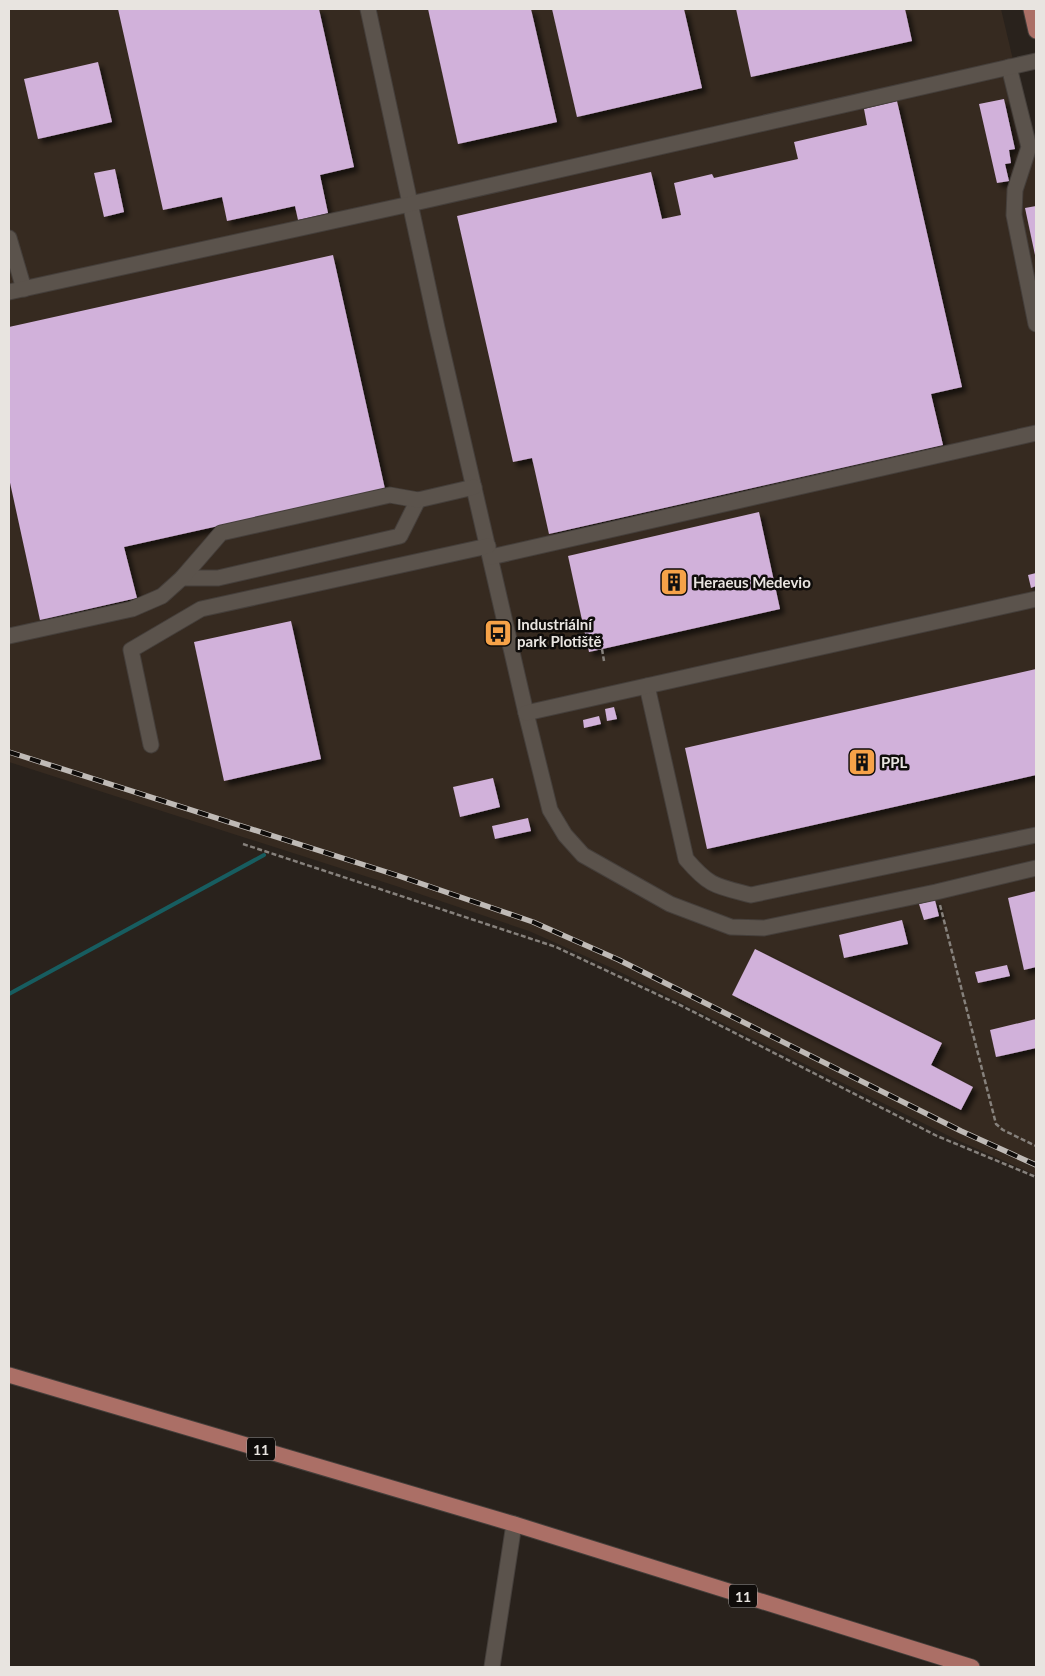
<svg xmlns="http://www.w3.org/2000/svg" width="1045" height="1676" font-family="Lato,sans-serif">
	<defs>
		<filter id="shadow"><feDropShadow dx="4.5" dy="4.5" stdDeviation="2.5" flood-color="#0009"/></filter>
	</defs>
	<rect width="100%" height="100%" fill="#29221c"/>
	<polygon fill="#362a20" points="9,9 1001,9 1036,157 1036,1175 957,1140 614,969 529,931 396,886 9,762"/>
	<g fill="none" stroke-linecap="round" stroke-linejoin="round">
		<polyline stroke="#175d60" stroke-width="4" points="9,994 264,855"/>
	</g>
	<g fill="#d1b1da" filter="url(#shadow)">
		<polygon points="118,9 319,9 354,167 320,175 328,213 298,220 295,206 227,221 222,197 163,210"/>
		<polygon points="428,9 531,9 557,122 458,144"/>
		<polygon points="552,9 684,9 702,88 577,117"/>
		<polygon points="736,9 905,9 912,41 751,77"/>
		<polygon points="98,62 112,122 38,139 24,79"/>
		<polygon points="1004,99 1015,149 1009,150 1011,163 1005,164 1009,181 997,183 979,104"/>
		<polygon points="897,101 962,387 931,394 943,445 549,534 532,458 513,462 457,216 651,172 662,219 681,215 674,183 712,174 714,178 798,159 794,142 867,125 864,109"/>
		<polygon points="115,169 124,212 104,217 94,173"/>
		<polygon points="1036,206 1036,255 1035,255 1025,208"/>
		<polygon points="333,255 385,489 124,547 137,598 40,620 9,478 9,327"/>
		<polygon points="759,512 780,609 589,652 568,556"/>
		<polygon points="1036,573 1036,586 1031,588 1028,575"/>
		<polygon points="291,621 321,759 224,781 194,642"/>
		<polygon points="1036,669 1036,775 707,849 685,748"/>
		<polygon points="614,707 617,719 607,721 605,709"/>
		<polygon points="599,716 601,724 584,728 583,720"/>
		<polygon points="493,778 500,807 460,817 453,787"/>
		<polygon points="528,818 531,831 495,839 492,826"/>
		<polygon points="1036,891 1036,967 1024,970 1008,898"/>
		<polygon points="935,900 939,916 924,920 919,904"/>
		<polygon points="902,920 908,944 844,958 839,935"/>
		<polygon points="755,949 942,1043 931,1065 973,1087 961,1110 732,995"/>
		<polygon points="1007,965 1010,976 978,983 975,972"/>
		<polygon points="1036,1019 1036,1048 996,1057 990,1030"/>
	</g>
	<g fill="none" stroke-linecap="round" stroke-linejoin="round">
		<g stroke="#453f3b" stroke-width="17">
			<g id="minor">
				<polyline points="368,9 437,328 526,713 550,810 565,835 583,855 670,904 731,927 764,928 936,892 1036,868"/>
				<polyline points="1009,67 1029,147 1015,190 1014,215 1036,324"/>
				<polyline points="9,238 24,289"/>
				<polyline points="9,292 410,204 1036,61"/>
				<polyline points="491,557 1036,433"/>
				<polyline points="182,578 218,578 400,536 418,500"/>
				<polyline points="9,636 132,609 162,596 182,578 221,533 390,495 418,500 474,487"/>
				<path d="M647,686L686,859C710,887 716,886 751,895L1036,835"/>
				<polyline points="526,713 1036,599"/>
				<polyline points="151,745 131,650 201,609 488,546"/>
				<polyline points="492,1667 514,1524"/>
			</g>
		</g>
		<g stroke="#453f3b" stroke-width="17">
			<g id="major">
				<polyline points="1031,9 1036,31"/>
				<polyline points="9,1375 514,1524 972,1667"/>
			</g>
		</g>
		<g stroke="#86817c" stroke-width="2.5" stroke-dasharray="5 2.5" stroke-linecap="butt">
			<polyline points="602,649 604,661"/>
			<polyline points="243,844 556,947 682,1006 937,1136 1036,1177"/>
			<polyline points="940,905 996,1124 1003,1130 1036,1146"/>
		</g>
		<use href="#minor" stroke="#5b534c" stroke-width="15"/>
		<use href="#major" stroke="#ab6f66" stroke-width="15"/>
		<g stroke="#bfbab6" stroke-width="5.5">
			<polyline id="rail" points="9,752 399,876 533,922 619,960 961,1131 1036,1165"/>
		</g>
		<use href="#rail" stroke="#0f0c0a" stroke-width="4" stroke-dasharray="11" stroke-linecap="butt"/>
	</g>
	<defs>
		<g id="building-square" transform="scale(1.4375)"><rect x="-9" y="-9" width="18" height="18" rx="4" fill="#f6a248" stroke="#0f0c0a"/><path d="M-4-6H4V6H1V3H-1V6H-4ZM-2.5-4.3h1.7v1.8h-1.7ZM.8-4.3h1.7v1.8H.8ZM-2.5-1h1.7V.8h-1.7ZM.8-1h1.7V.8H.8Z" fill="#111"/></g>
		<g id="bus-square" transform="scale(1.4375)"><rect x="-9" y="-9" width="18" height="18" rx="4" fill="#f6a248" stroke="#0f0c0a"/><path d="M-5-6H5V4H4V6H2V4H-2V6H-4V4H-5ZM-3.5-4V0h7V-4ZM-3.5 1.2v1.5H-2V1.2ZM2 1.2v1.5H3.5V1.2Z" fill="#111"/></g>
	</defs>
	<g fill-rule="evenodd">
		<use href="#building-square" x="674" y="582"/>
		<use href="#bus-square" x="498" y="633"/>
		<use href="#building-square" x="862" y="762"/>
	</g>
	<g text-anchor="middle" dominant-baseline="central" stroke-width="5" stroke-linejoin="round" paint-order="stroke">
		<g fill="#0f0c0a" stroke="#a7a3a0" stroke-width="1">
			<rect x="247" y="1437.5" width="28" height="23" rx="4"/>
			<rect x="729" y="1584.5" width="28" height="23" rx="4"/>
		</g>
		<g font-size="14" font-weight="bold" fill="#e8e4e0">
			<text x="261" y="1449">11</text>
			<text x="743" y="1596">11</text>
		</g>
		<g font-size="15" font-weight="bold" fill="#e8e4e0" stroke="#0f0c0a" text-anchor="start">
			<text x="693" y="582">Heraeus Medevio</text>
			<text x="517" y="624">Industriální<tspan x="517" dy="17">park Plotiště</tspan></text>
			<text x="881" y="762">PPL</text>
		</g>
	</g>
	<rect width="1045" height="1676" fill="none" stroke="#e8e4e0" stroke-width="20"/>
</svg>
